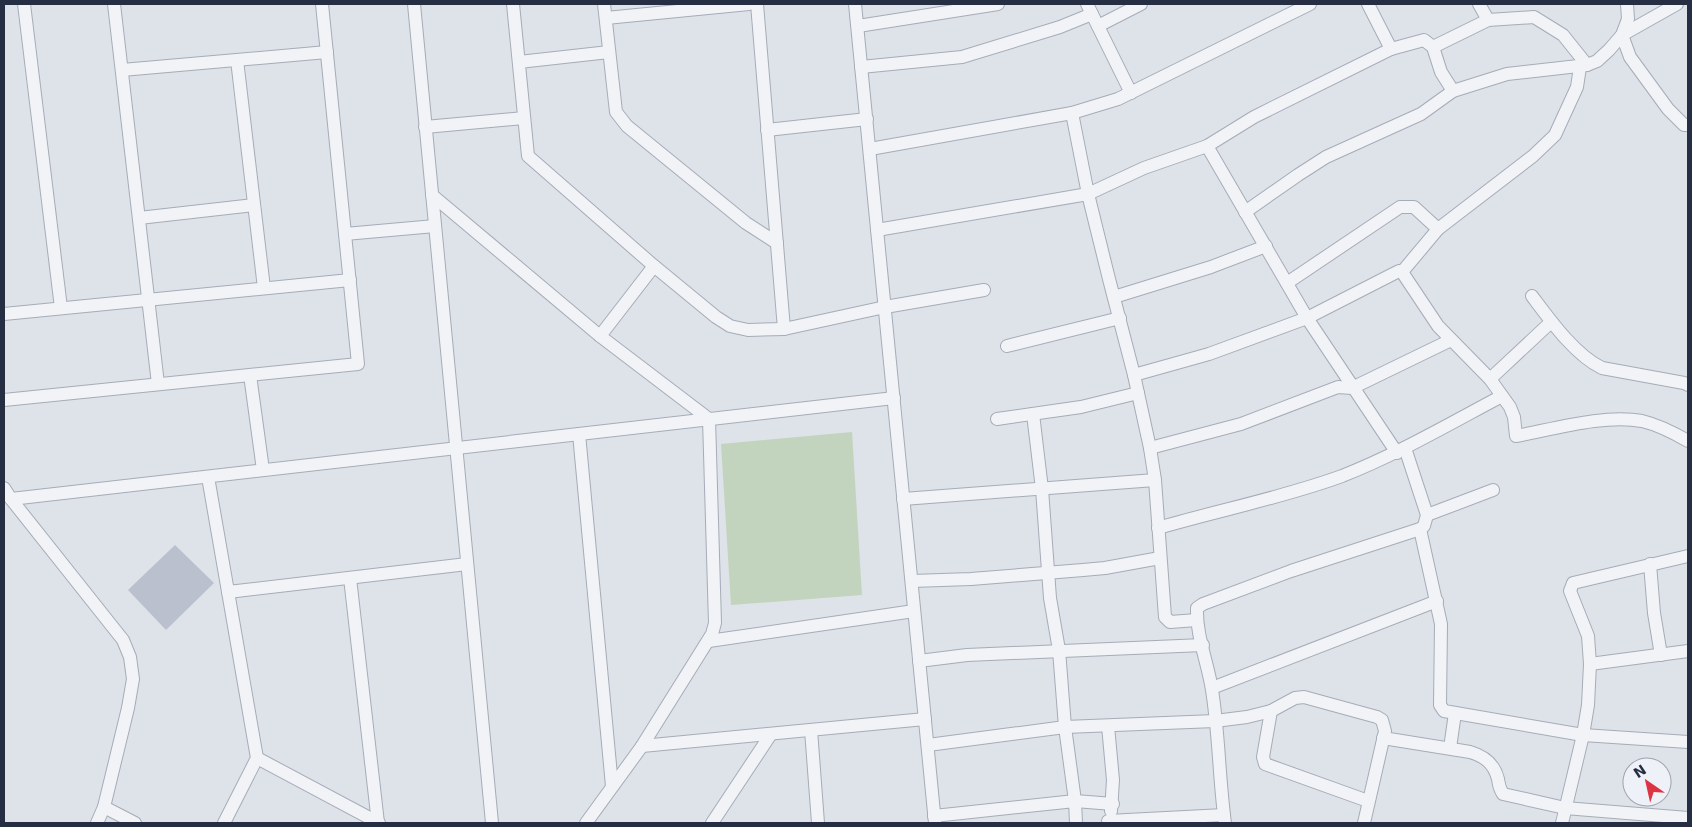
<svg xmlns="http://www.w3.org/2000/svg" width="1692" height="827" font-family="'DejaVu Sans',sans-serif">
	<rect width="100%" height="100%" fill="#dee2e9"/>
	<polygon fill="#c2d4be" points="852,432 862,595 731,605 721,444"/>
	<polygon fill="#bac0cd" points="175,545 214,583 166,630 128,590"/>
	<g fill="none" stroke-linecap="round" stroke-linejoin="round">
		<g stroke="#a6acb7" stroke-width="14">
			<g id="street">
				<polyline points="24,4 61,308"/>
				<polyline points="114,4 158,384"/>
				<polyline points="414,4 492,823"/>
				<polyline points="513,4 528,156 654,266 716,317 730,326 748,330 784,329 885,307 984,290"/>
				<polyline points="604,4 616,112 627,126 746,223 777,243"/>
				<polyline points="757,4 784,329"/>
				<polyline points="855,4 935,823"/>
				<polyline points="1087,4 1131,93"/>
				<polyline points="1368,4 1391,49"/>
				<polyline points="1479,4 1488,20"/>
				<polyline points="1627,4 1628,19 1622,35 1630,57 1668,109 1684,125 1688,125"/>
				<polyline points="606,18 749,4"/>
				<polyline points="858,26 998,4"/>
				<polyline points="1098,26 1141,4"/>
				<polyline points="1433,47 1488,20 1534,17 1563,35 1587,65"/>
				<polyline points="237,60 264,288"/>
				<polyline points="519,62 609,52"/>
				<polyline points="861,67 962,57 1060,27 1092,14"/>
				<polyline points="122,70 327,52"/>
				<polyline points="1072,113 1088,194 1109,279 1134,375 1150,448 1155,480 1165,617 1170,622 1197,620"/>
				<polyline points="425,127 524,118"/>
				<polyline points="767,130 867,119"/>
				<polyline points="1207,146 1307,318 1397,453"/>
				<polyline points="870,149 1072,113 1118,99 1310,4"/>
				<polyline points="432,195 600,336 709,419 715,623 712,634 642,746 586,823"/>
				<polyline points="1245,212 1298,175 1326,157 1421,114 1453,91 1507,74 1587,65 1597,61 1609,50 1622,35 1677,4"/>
				<polyline points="139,218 254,205"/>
				<polyline points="877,230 1088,194 1144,168 1207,146 1254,117 1391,49 1424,40 1433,47 1441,72 1453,91"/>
				<polyline points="345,234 435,226"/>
				<path d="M1402,272L1438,326L1490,379L1510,407L1514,417L1516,436C1554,429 1605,414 1642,421C1659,425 1674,433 1688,441"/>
				<polyline points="1287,283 1400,207 1414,207 1438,229"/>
				<path d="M1532,296C1550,320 1575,355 1602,368L1684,383L1688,385"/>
				<polyline points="1114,297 1211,267 1266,246"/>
				<polyline points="4,314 350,280"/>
				<polyline points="600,336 654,266"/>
				<polyline points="1007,346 1120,318"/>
				<polyline points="250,375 263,470"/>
				<polyline points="1134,375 1209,354 1307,318 1395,273 1399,271 1402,272 1438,229 1533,156 1555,135 1577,87 1580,67"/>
				<polyline points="1490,379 1551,322"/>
				<polyline points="4,400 358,364 322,4"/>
				<polyline points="1033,414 1042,489 1050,598 1059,650 1065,727 1075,801 1076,823"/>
				<polyline points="997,419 1081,407 1138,393"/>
				<polyline points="579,434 612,786"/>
				<polyline points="1150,448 1241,424 1338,387 1352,388 1451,340"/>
				<polyline points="208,477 257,758 224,823"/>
				<polyline points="4,488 11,499 123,640 130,657 133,679 128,708 104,807 97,823"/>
				<polyline points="11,499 894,398"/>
				<polyline points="903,499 1155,480"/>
				<polyline points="1427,515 1493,490"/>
				<path d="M1158,528C1219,510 1282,498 1342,476C1398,454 1449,424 1502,396"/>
				<polyline points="1420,529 1441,624 1440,705 1444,711 1583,735 1688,742"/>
				<polyline points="1650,564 1654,613 1661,655"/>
				<polyline points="350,578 378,823"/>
				<polyline points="912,581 971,579 1083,570 1105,568 1160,558"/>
				<polyline points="228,592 467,564"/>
				<polyline points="709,641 914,611"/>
				<polyline points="919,661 967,655 1203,645"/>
				<polyline points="1590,664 1688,651"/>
				<polyline points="1212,688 1437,601"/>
				<polyline points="1271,711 1263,757 1265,764 1368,801"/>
				<polyline points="1108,726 1113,780 1111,811"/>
				<polyline points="811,730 818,823"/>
				<path d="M1383,738L1470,752C1484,756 1494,763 1498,779C1499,785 1499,788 1503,794L1565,808L1688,818"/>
				<polyline points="928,745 1065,727 1215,721 1247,717 1271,711 1295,698 1304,697 1377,717 1382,720 1385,731 1364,823"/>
				<polyline points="642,746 925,719"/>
				<polyline points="1450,748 1455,713"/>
				<polyline points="257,758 379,823"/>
				<polyline points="104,807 135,823"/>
				<polyline points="934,816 1075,801 1113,804"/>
				<polyline points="1108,821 1224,815"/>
				<polyline points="712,823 771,734"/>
				<path d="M1225,823C1219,779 1219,734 1212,690C1208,663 1196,636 1197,608L1203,604L1291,571L1420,529L1424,526L1427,515L1405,448"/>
				<polyline points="1562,823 1583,735 1588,705 1590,664 1588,636 1570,591 1573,583 1688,556"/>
			</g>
		</g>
		<use href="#street" stroke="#f1f3f7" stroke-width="12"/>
	</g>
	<rect width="1692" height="827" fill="none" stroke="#252e42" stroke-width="10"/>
	<g transform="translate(1647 782) rotate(326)"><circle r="24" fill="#eef1f7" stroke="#9ea3af"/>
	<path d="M0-4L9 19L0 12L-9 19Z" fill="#dd3443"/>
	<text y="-8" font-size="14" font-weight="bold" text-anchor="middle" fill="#252e42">N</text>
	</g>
</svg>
